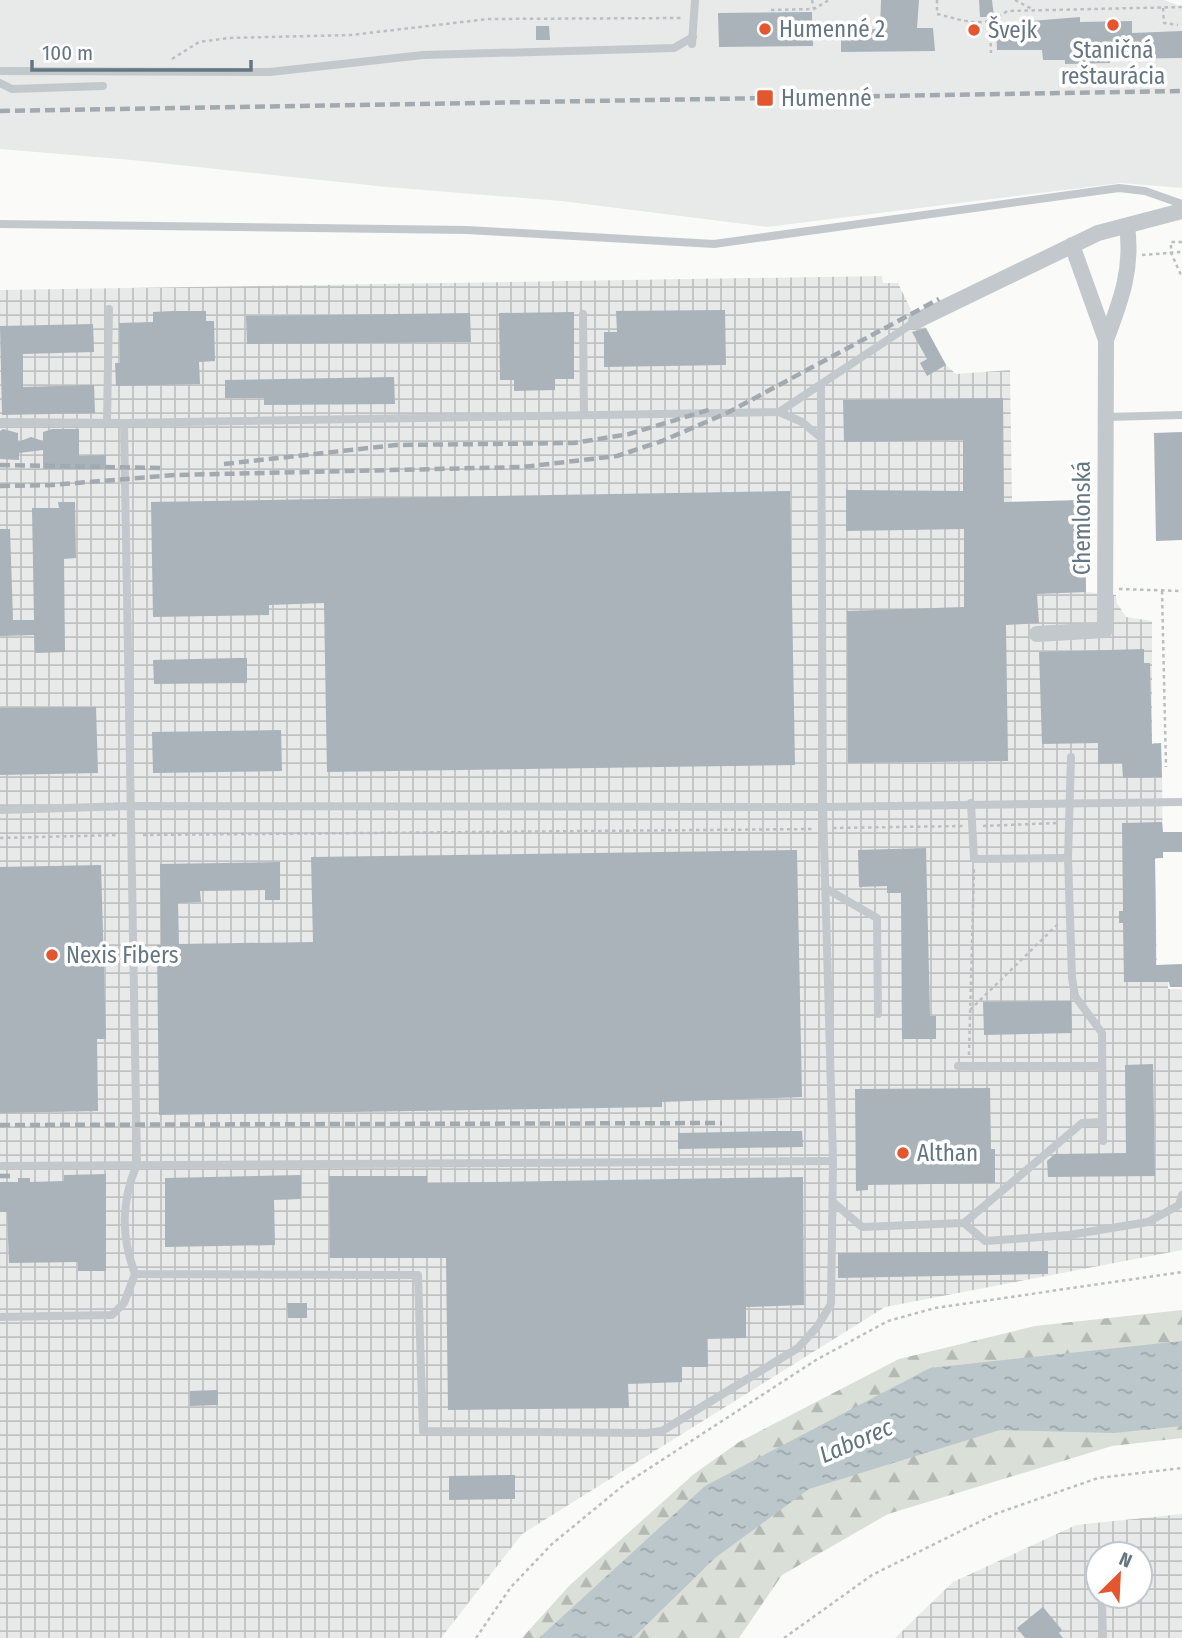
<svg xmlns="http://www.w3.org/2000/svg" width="1182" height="1638" font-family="'Fira Sans Condensed',sans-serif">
	<defs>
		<pattern id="industrial-grid" width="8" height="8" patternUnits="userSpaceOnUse" patternTransform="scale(1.75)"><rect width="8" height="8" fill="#e8e9e9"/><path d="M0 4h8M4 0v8" fill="none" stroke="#c0c1c2"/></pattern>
		<pattern id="forest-firs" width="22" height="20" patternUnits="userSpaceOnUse" patternTransform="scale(1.75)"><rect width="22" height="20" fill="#dadfd7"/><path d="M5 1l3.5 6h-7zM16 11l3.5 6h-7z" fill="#b4b9b4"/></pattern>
		<pattern id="water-ripples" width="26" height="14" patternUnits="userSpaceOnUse" patternTransform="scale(1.75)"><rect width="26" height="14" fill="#bbc7cb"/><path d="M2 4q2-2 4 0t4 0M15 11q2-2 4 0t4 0" fill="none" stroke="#9ca6aa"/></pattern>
	</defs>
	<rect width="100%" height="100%" fill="#fafaf8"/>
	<polygon fill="#e8e9e9" points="0,0 1164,0 1182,7 1182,188 1121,183 767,227 561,201 387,187 132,160 0,149"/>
	<g fill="url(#industrial-grid)" fill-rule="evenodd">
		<polygon points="882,276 883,283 898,283 915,318 919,316 946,365 956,374 1010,370 1012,502 1084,500 1086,592 1116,595 1117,603 1126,617 1152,621 1152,743 1161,743 1162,777 1163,858 1155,859 1157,981 1168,981 1168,989 1182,989 1182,1250 885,1307 522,1534 441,1638 0,1638 0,290"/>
		<path d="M1182,1514V1638H895L953,1582L1076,1525ZM1098,1554H1140V1596H1098Z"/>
	</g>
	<polygon fill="url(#forest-firs)" points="1182,1310 1182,1438 1112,1446 888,1514 782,1575 739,1638 522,1638 569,1586 694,1474 739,1442 899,1359 1035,1326"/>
	<polygon fill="url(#water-ripples)" points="1182,1341 1182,1426 1114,1433 1000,1430 809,1489 715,1558 633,1638 539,1638 705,1486 930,1368"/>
	<g fill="#aab3b9">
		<polygon points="881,0 919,0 917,28 933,28 935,51 841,52 841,30 880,29"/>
		<polygon points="979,0 992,0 994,17 980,17"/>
		<polygon points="812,12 813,46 719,47 718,13"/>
		<polygon points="1080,17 1080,22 1132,21 1132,33 1182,31 1182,58 1110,59 1110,63 1065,64 1065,60 1043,60 1042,50 997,50 996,24"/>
		<polygon points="536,26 549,26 550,40 536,40"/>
		<polygon points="725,310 726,365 604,367 604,332 617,332 616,311"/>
		<polygon points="173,311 206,311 206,321 214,321 215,361 199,362 200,384 116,386 115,363 120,363 119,323 153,322 153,312"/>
		<polygon points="574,312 574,379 555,379 555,390 514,391 514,380 500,380 499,313"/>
		<polygon points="470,313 471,342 247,344 246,316"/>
		<polygon points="93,324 94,352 23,354 23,387 94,385 95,413 2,415 0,326"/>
		<polygon points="926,328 946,365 927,376 920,363 927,359 912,332"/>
		<polygon points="394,377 395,404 264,405 264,398 225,398 225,380"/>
		<polygon points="1003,398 1004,502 1084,500 1086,592 1037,594 1039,623 1006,625 1008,761 848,763 847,611 964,607 964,529 846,531 846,490 963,491 963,440 844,442 843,400"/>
		<polygon points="3,429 18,433 18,442 31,437 43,441 43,432 52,429 79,429 79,456 106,455 106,469 43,469 43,450 19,453 19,460 0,459 0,431"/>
		<polygon points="1182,432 1182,540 1156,541 1154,433"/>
		<polygon points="790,491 795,765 327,772 324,603 269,605 269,615 153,617 151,502"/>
		<polygon points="58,502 75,502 76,558 64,559 65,652 35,653 34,635 0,636 0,529 10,529 13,620 34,620 32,508 59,508"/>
		<polygon points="1144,649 1144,663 1150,663 1152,744 1161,743 1162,777 1123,778 1122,763 1098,764 1098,743 1042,744 1039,652"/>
		<polygon points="238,658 247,658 247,683 154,684 153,660"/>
		<polygon points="96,707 98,773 0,775 0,708"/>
		<polygon points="281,730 282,771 153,773 152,732"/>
		<polygon points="1162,822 1163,832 1182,832 1182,852 1163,852 1163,858 1155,858 1156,965 1182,964 1182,987 1170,987 1169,982 1124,982 1123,923 1119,923 1119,911 1123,911 1122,823"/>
		<polygon points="926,848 930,1016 936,1016 936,1039 902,1039 901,893 887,893 887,886 859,887 858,850"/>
		<polygon points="797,850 802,1097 662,1102 662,1107 159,1115 157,945 161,945 160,864 280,862 280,900 265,900 265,890 200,891 201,902 178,903 179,944 313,942 311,857"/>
		<polygon points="101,865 106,1039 97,1039 98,1111 0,1113 0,867"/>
		<polygon points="983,1002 1071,1001 1072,1033 984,1035"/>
		<polygon points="1153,1064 1155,1176 1048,1177 1047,1161 1055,1154 1126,1153 1125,1065"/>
		<polygon points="990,1088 991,1149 995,1149 995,1183 868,1185 868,1190 856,1191 855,1089"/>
		<polygon points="773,1131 802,1131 803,1147 678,1149 678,1133"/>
		<polygon points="106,1174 106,1271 78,1271 78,1262 9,1263 7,1212 0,1212 0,1182 18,1182 18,1178 30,1178 30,1182 64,1181 64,1175"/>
		<polygon points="301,1175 301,1199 274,1200 275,1245 165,1247 165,1178"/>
		<polygon points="329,1176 427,1176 427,1183 803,1177 804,1305 746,1307 746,1338 707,1339 708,1367 682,1367 682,1382 628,1384 629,1408 448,1410 446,1258 330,1258"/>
		<polygon points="1048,1251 1048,1274 838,1278 838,1253"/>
		<polygon points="287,1303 307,1303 307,1318 288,1318"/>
		<polygon points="218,1390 218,1405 190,1406 190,1391"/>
		<polygon points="515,1475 515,1499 449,1500 449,1476"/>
		<polygon points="1043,1607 1062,1630 1059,1633 1063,1638 1025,1638 1017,1628"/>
	</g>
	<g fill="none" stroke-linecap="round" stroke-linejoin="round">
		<g stroke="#bbbfc2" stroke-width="2.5" stroke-dasharray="3.5 3.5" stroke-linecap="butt">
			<polyline points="812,0 814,9"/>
			<path d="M937,0V14C963,20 984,30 1007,11L1182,7"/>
			<polyline points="1015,0 1034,10"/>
			<polyline points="1163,8 1164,23 1178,25"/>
			<polyline points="771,10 814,9 829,0"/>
			<polyline points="990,22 991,53"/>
			<polyline points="172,59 199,42 228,38 351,35 488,19 683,18"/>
			<polyline points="1182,242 1171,242 1171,253 1182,277"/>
			<polyline points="1142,255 1181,252"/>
			<polyline points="1119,589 1182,591"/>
			<polyline points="1162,591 1166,767"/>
			<polyline points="983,826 1057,823"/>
			<polyline points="833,828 963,826"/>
			<polyline points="143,835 812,829"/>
			<polyline points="0,838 119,835"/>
			<polyline points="970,1010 1058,924"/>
			<polyline points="969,1055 974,869"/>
			<polyline points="476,1638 511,1587 552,1544 625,1484 816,1360 888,1321 935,1308 1182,1272"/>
			<polyline points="784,1638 872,1575 995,1514 1098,1478 1182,1468"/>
		</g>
		<g stroke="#c3c8cc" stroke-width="8">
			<polyline points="692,44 695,0"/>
			<polyline points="0,71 270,72 423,55 674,48 693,37"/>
			<polyline points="0,83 12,89 103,86"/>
			<polyline points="0,224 467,230 714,244 1119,188 1145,191 1182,204"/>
			<polyline points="583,314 584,415"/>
			<path d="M821,386L823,807L833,1161L831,1304L817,1327L798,1348L662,1431L646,1433L423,1431L418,1275L135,1274C121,1236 121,1202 137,1164L124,423L779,412L916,321"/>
			<polyline points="779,412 802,422 820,437"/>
			<polyline points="1106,417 1182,415"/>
			<polyline points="0,422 124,423"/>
			<polyline points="107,423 109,309"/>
			<polyline points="1071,757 1068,858 1072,978 1075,996 1102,1033 1103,1141"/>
			<polyline points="971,803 974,859 1068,858"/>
			<polyline points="0,810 130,806 823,807 1182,802"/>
			<polyline points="825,888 877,918 878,1014"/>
			<polyline points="958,1066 1102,1066"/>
			<polyline points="0,1166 833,1161"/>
			<polyline points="833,1202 862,1227 964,1223 1082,1123 1102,1122"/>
			<polyline points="964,1223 985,1241 1069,1235 1148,1222 1179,1205 1182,1195"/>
			<polyline points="0,1317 112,1315 124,1303 135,1274"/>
			<polyline points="1102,1601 1103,1638"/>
		</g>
		<g stroke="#c3c8cc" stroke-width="16">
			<polyline points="916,321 1098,233 1182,211"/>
			<path d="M1106,340C1121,300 1133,269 1127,226"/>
			<polyline points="1037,634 1105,630 1106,340 1072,245"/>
		</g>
		<g stroke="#a2aab0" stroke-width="4.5" stroke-dasharray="10 5" stroke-linecap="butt">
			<polyline points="0,111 1182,91"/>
			<polyline points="224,464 396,445 574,443 629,434 712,409"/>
			<polyline points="0,465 161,468"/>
			<polyline points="0,486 52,485 175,475 523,467 617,456 662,441 727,413 939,299"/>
			<polyline points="0,1125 722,1123"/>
			<polyline points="0,1176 10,1176"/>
		</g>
	</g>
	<g fill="#e4572e" stroke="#fff" stroke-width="2.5">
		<circle cx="1113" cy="25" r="7"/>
		<circle cx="765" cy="29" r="7"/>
		<circle cx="974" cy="30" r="7"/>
		<rect x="756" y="89" width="18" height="18" rx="3.5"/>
		<circle cx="52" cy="955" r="7"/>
		<circle cx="903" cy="1153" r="7"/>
	</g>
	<g text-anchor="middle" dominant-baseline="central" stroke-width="7" stroke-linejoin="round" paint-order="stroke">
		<g font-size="23" fill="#657683" stroke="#fff" text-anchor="start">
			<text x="779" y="29">Humenné 2</text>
			<text x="988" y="30">Švejk</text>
			<text x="1113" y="50" text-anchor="middle">Staničná<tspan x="1113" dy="26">reštaurácia</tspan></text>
			<text x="781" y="98">Humenné</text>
			<text x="66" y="955">Nexis Fibers</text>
			<text x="917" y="1153">Althan</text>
		</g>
		<g font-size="23" fill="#657683" stroke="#fff">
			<text transform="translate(1082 518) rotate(-90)">Chemlonská</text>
		</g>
		<g font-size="24" font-style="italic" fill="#60757c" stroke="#fff">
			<text transform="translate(856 1441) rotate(-23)">Laborec</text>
		</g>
	</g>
	<g transform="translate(1119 1575) rotate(24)"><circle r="33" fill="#ffffff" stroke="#c1c8cd" stroke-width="2"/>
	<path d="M0-5L12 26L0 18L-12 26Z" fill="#e4572e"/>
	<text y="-10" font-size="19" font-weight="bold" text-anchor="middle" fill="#657683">N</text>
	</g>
	<path d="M32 60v10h219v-10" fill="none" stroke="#657683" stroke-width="3.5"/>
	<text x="42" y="60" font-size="21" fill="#657683" stroke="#ffffff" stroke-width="5" paint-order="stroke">100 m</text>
</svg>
